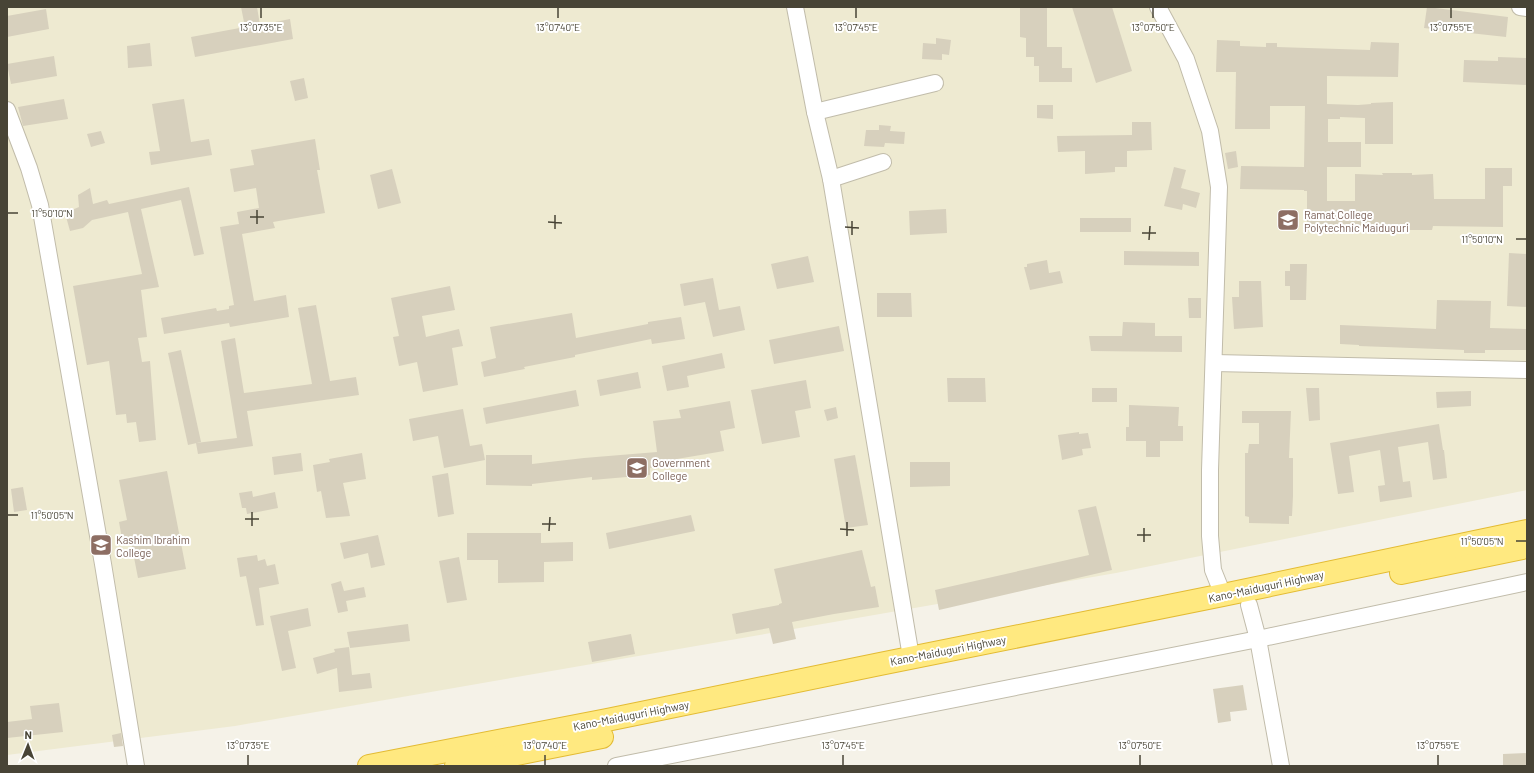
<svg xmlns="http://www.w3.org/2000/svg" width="1534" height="773" font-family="Barlow,sans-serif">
	<rect width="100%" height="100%" fill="#f5f2e8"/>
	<polygon fill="#eeead1" points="7,7 1527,7 1527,490 1116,573 235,726 7,755"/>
	<g fill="#d7d0bd">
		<polygon points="241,7 257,7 260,25 290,19 293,39 195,57 191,37 245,27"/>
		<polygon points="1020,7 1047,7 1047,47 1062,47 1062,68 1072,68 1072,82 1039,82 1039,66 1034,66 1034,57 1026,57 1026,38 1020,37"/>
		<polygon points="1072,7 1112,7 1132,71 1096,83"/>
		<polygon points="1427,7 1508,17 1506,37 1424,28"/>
		<polygon points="46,9 49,29 7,37 7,16"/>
		<polygon points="936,38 951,40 949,55 942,54 942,60 922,59 923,43 936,44"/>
		<polygon points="1217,40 1240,41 1240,46 1266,47 1266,43 1277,43 1277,47 1370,50 1371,42 1399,43 1398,77 1327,76 1327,104 1358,105 1371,104 1371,103 1393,102 1393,144 1365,144 1365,118 1340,117 1340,119 1328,119 1328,142 1361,142 1361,167 1327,167 1327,201 1355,201 1355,174 1383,175 1382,173 1412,173 1412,175 1433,174 1434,199 1485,199 1485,168 1512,168 1512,186 1503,186 1503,227 1433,226 1432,230 1404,230 1383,232 1382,226 1307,225 1307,191 1304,191 1304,190 1240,189 1241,166 1304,167 1305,106 1270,106 1270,129 1235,129 1236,72 1216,72"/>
		<polygon points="150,43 152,66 128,68 127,46"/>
		<polygon points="54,56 57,76 11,84 7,64"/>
		<polygon points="1498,57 1527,58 1527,85 1463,82 1464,60 1498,61"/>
		<polygon points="304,78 308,98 295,101 290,81"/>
		<polygon points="64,99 68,119 23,126 18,107"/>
		<polygon points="184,99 191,142 209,139 212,155 151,165 149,152 160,151 152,104"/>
		<polygon points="1037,105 1053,105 1053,119 1037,118"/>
		<polygon points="1132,122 1151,122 1152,150 1127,151 1127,167 1115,167 1115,172 1085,174 1085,151 1058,152 1057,136 1132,135"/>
		<polygon points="879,125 891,126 890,131 905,132 904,144 885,143 884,147 864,146 866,130 879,130"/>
		<polygon points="101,131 105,143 91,147 87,134"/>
		<polygon points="315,139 320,170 317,170 325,213 273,222 275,228 242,234 254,301 286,295 289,317 230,327 229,323 164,334 161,318 216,308 217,311 229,309 229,306 234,305 220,227 239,224 237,212 259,208 256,188 234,192 230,169 254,165 251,150"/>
		<polygon points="1236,151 1238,167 1228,169 1225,153"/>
		<polygon points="1174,167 1186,170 1181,188 1200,193 1196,208 1183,204 1182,210 1164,206"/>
		<polygon points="392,169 401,203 378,209 370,175"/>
		<polygon points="189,187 204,254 194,256 181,200 141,209 159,287 141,290 147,337 138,338 142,362 150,361 156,440 139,442 136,422 127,423 126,414 116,415 109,361 87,365 73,286 142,274 128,212 92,220 83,228 70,231 65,213 79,207 78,195 90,188 93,204 107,200 109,204"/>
		<polygon points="946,209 947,233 910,235 909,211"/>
		<rect x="1080" y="218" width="51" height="14"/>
		<polygon points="1124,251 1199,252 1199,266 1124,265"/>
		<polygon points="1509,253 1527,254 1527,307 1507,306"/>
		<polygon points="808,256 814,282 777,289 771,264"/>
		<polygon points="1047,260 1049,273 1060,271 1063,283 1030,290 1024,267 1027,267 1027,264"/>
		<polygon points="1290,264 1307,264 1306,300 1290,300 1290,286 1285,286 1285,271 1290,271"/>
		<polygon points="713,278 719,310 740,306 745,330 713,337 705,302 684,306 680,284"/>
		<polygon points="1239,281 1261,281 1263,327 1234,329 1232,297 1239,297"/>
		<polygon points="450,286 455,310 422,316 426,337 459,329 463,346 452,348 458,385 423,392 417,362 399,366 393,337 399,336 391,298"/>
		<polygon points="877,293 911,293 912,317 877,317"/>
		<polygon points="1188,298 1201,298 1201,318 1189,318"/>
		<polygon points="1437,300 1491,301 1490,328 1527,329 1527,350 1485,350 1485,353 1464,353 1464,350 1359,346 1359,345 1340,344 1340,325 1436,329"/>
		<polygon points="316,305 330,381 356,377 359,395 247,411 253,446 198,454 196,443 237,438 221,341 235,338 244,393 312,384 298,308"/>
		<polygon points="572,313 576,338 648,324 648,322 681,317 685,339 652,344 651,339 575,355 575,357 524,367 525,369 484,377 481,362 496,358 490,327"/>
		<polygon points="1123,322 1155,323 1155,336 1182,336 1182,352 1091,351 1089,336 1122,336"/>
		<polygon points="839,326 844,351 774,364 769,340"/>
		<polygon points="181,350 201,442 188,445 168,353"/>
		<polygon points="722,353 725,368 687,376 689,387 667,391 662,366"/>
		<polygon points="638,372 641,388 600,396 597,380"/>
		<polygon points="947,378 985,378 986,402 948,402"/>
		<polygon points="806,380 811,408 795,411 800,437 762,444 751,390"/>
		<rect x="1092" y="388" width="25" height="14"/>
		<polygon points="1306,388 1319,388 1320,420 1309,421"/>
		<polygon points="576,390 579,406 486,424 483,408"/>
		<polygon points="1471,391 1471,406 1437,408 1436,392"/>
		<polygon points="730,401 735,428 720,431 724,451 677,459 677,464 650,468 650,475 592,480 592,477 532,484 532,486 486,485 486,455 532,455 532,464 584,458 657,452 653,421 681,418 679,410"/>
		<polygon points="1129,405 1179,407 1178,426 1183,426 1183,441 1160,441 1160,457 1146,457 1146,441 1126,441 1126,427 1129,427"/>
		<polygon points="836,407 838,418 827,421 824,410"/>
		<polygon points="463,409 470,446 482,444 485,460 444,468 438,436 413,441 409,419"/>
		<polygon points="1242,411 1291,411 1289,458 1293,458 1293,496 1292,516 1289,516 1289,524 1249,523 1249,517 1245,516 1245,453 1248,453 1249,444 1259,444 1259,423 1242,423"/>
		<polygon points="1439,424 1443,450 1444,450 1447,478 1433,480 1428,442 1398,447 1403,482 1410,481 1412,497 1380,502 1378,486 1385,485 1380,450 1349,456 1354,492 1338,494 1330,443"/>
		<polygon points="1079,432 1079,434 1088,433 1091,448 1082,449 1083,455 1062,460 1058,435"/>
		<polygon points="301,453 303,471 274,475 272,457"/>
		<polygon points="362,453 366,479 343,483 350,516 326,518 321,491 317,492 313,465 330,462 329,459"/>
		<polygon points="855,455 868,525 846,528 834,459"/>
		<polygon points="910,462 950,462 950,486 910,487"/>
		<polygon points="167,471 186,569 138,578 130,537 122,539 119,522 127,520 119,480"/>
		<polygon points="448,473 454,514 438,517 432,476"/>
		<polygon points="23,487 27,510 14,512 11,489"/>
		<polygon points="252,491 253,497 275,492 278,508 247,514 246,508 242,508 239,493"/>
		<polygon points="1096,506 1112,570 939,610 935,590 1089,555 1078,510"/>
		<polygon points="691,515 695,531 609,549 606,533"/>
		<polygon points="467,533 541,533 541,543 573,542 573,561 544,562 544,582 498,583 498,560 467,560"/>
		<polygon points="378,535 385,565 371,568 368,553 344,559 340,543"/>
		<polygon points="862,550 871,587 875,586 879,607 834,614 792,622 796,639 773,644 769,628 736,634 732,614 779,605 779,604 782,603 774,569"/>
		<polygon points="257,555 258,561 265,559 267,566 275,564 279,584 259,588 264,625 256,626 246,576 240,577 237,558"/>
		<polygon points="459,557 467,600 447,603 439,561"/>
		<polygon points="341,581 344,591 364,587 366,597 346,601 348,611 338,613 331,584"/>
		<polygon points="308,608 311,626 288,631 296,668 282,671 270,616"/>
		<polygon points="408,624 410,641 350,648 347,632"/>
		<polygon points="631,634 635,654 592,662 588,642"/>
		<polygon points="349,647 352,675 370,673 372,688 339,692 337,668 317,674 313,658 335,652 334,649"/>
		<polygon points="1243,685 1247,710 1230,712 1231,721 1218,723 1213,689"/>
		<polygon points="59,703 63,732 7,738 7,722 32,719 30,706"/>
		<polygon points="121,733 123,746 114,747 112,735"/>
		<polygon points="1527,753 1527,766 1503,766 1503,754"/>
	</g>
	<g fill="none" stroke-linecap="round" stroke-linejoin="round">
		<g stroke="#c1bcaa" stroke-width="18">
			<g id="minor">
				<polyline points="795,7 815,112 831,179 911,657"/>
				<polyline points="1158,7 1186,59 1210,131 1219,187 1210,470 1210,536 1213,570 1223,595"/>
				<polyline points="1520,7 1527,8"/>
				<polyline points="7,110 29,168 40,205 103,564 136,766"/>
				<polyline points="815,112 935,83"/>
				<polyline points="831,179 883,162"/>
				<polyline points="1214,363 1527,370"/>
				<polyline points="1249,605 1258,639 1281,766"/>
				<polyline points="616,766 1258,639 1527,582"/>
			</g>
		</g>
		<g stroke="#e3bb33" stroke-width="24">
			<g id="trunk">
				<polyline points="1401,573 1527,547"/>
				<polyline points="369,766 607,720 880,664 1223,595 1527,531"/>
				<polyline points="456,766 602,737"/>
			</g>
		</g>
		<use href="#minor" stroke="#fff" stroke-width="16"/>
		<use href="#trunk" stroke="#ffe980" stroke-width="22"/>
	</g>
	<path fill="none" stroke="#484436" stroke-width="1.5" d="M261,18V8M558,18V8M856,18V8M1153,18V8M1451,18V8M8,213H18M250,217H264M548,222L562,223M257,224V210M845,227L859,228M555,229V215M1142,233H1156M852,235V221M1516,239H1526M1149,240L1150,226M8,515H18M245,519H259M542,524H556M252,526V512M840,529L854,530M549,531L550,517M1137,535H1151M847,536V522M1516,541H1526M1144,542V528M248,765V755M545,765V755M843,765V755M1140,765V755M1438,765V755"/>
	<defs>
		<g id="school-square" transform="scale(1.15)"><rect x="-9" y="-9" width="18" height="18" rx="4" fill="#8d6e63" stroke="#fff"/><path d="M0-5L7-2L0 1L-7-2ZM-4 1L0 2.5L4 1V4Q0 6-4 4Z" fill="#fff"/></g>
	</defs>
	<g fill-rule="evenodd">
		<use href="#school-square" x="1288" y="220"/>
		<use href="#school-square" x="637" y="468"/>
		<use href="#school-square" x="101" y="545"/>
	</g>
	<g text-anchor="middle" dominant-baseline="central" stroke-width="4" stroke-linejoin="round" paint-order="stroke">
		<g font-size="11" fill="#785e54" stroke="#fff" text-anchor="start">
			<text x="1304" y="214">Ramat College<tspan x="1304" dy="13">Polytechnic Maiduguri</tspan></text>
			<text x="652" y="462">Government<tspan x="652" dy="13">College</tspan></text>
			<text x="116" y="539">Kashim Ibrahim<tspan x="116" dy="13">College</tspan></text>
		</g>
		<g font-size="11" fill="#484436" stroke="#fff">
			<text transform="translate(1266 586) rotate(-12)">Kano-Maiduguri Highway</text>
			<text transform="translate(948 650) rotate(-11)">Kano-Maiduguri Highway</text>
			<text transform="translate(631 715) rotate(-11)">Kano-Maiduguri Highway</text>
		</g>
	</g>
	<g font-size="10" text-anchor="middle" fill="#484436" stroke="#fff" stroke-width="4" stroke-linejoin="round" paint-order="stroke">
		<text x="261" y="31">13°07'35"E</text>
		<text x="558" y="31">13°07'40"E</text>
		<text x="856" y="31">13°07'45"E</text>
		<text x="1153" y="31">13°07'50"E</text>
		<text x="1451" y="31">13°07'55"E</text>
		<text x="52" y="217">11°50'10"N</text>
		<text x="1482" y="243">11°50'10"N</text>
		<text x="52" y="519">11°50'05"N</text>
		<text x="1482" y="545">11°50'05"N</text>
		<text x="248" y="749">13°07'35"E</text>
		<text x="545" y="749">13°07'40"E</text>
		<text x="843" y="749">13°07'45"E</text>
		<text x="1140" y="749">13°07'50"E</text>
		<text x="1438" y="749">13°07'55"E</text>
	</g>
	<rect width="1534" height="773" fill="none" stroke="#484436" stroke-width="16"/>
	<g transform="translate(28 745) rotate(1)" stroke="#ffffff" stroke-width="3" paint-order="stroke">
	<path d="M0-3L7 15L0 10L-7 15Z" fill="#484436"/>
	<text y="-6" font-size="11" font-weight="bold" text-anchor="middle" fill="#484436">N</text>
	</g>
</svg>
